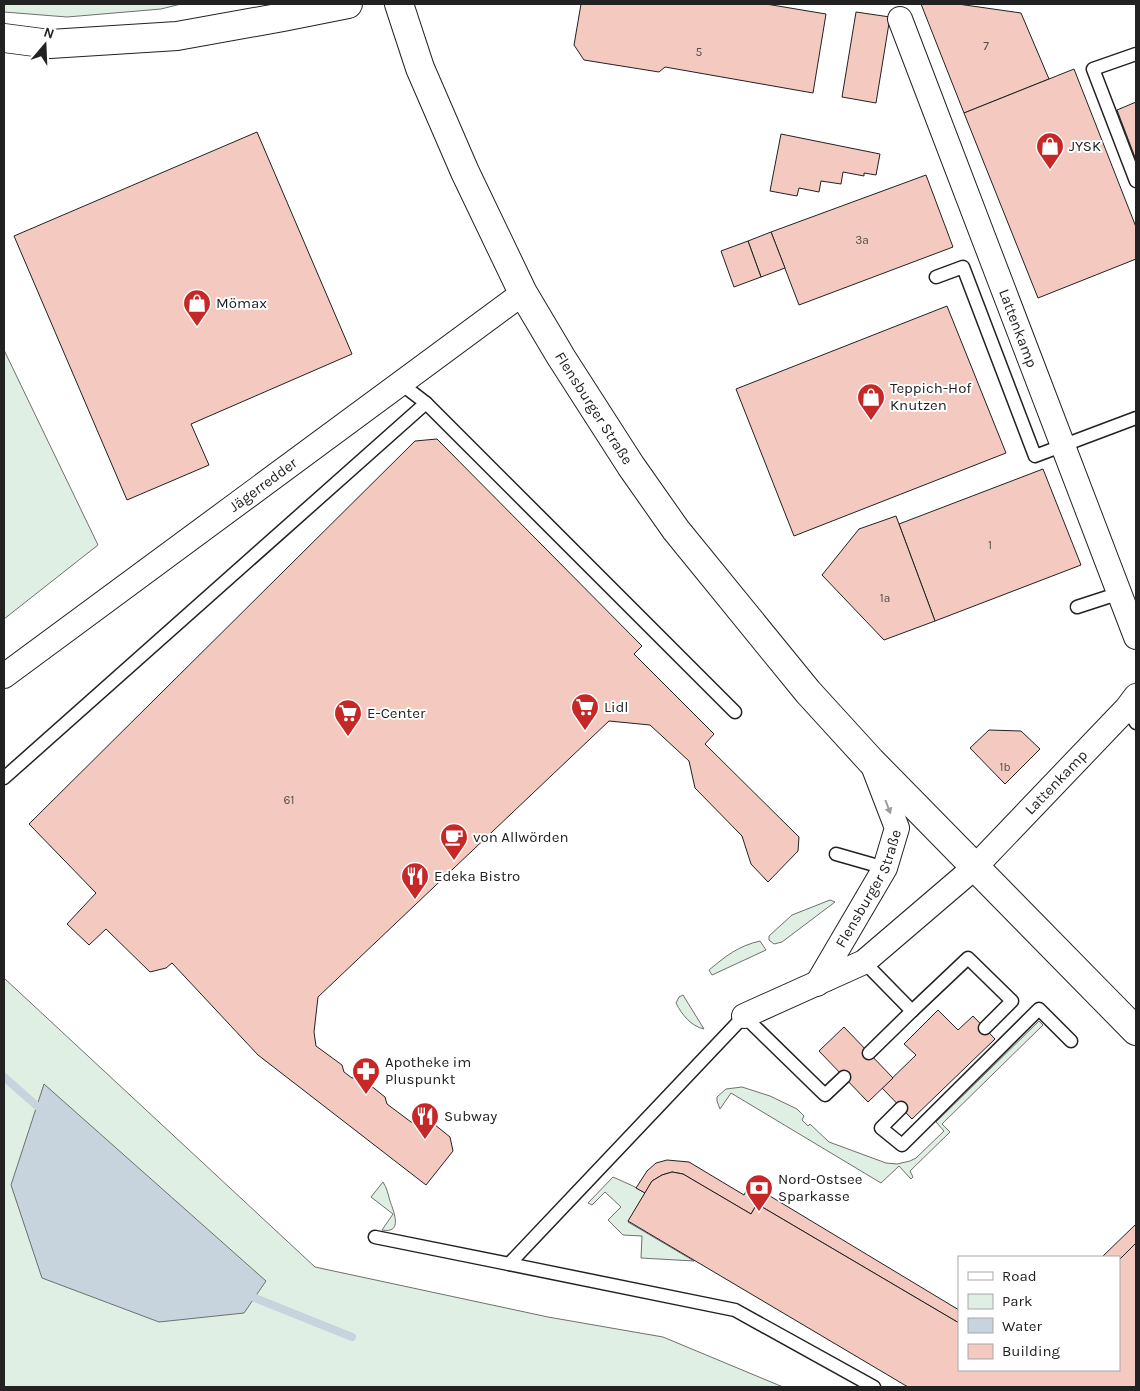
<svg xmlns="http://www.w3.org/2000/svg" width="1140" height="1391" font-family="Karla,sans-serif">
	<rect width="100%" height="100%" fill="#fff"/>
	<g fill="#e0efe3" stroke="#6f6f6f">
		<polygon points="4,4 181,4 161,9 67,17 4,12"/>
		<polygon points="4,350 98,545 4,619"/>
		<polygon points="830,900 835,902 782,942 774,944 769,940 769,936 792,915"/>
		<path d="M760,941L766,950L712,975L709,970C726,956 738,946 760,941Z"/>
		<polygon points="4,978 315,1267 548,1317 663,1337 783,1387 4,1387"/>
		<path d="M683,995L704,1029C691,1026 682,1015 676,1003L679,997Z"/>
		<polygon points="1039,1021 1043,1025 942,1124 950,1132 910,1171 913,1177 911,1179 899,1166 881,1183 731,1093 720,1109 717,1101 717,1097 726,1089 742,1087 770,1096 797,1109 804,1116 802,1120 808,1126 810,1124 829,1142 886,1163 897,1164 910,1161 916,1158 944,1131 936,1122"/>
		<polygon points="613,1177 633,1186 645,1193 628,1222 694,1261 641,1258 642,1236 623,1235 608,1220 621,1207 605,1192 592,1205 588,1203"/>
		<path d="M383,1182C387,1188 388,1194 390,1201C394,1212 403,1234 382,1230L393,1214L371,1197Z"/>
	</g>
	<polygon fill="#c7d3dd" stroke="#6f6f6f" points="44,1084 266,1281 244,1313 159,1322 42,1278 11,1185"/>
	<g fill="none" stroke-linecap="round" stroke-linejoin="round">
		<g stroke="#c7d3dd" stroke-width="8">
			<polyline points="4,1077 37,1106"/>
			<polyline points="255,1298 352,1337"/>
		</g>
	</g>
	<g fill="#f3c9c0" stroke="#222">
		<polygon points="581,4 766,4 826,14 813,93 665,67 659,72 584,60 574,45"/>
		<polygon points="921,4 958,4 1021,13 1049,79 964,113"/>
		<polygon points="856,12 890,17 876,103 842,97"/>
		<polygon points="1074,69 1136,227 1136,259 1038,298 964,113"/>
		<polygon points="1136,102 1136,160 1117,110"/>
		<polygon points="257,132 352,354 191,424 209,465 127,500 14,236"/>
		<polygon points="781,134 880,154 876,175 864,173 864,176 843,172 841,184 821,181 819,192 799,188 797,196 770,191"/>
		<polygon points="926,175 953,247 799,305 771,232"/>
		<polygon points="771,232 785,268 761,277 748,241"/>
		<polygon points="748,241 761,277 734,287 721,251"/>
		<polygon points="947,306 1006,453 794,536 736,389"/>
		<polygon points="437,439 642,646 634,654 714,734 705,744 799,837 798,851 768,882 751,864 742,836 695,788 689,761 650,725 609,721 318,997 314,1032 316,1046 342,1065 344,1072 352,1078 360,1077 385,1097 387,1104 411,1122 416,1123 418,1119 424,1116 450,1137 453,1151 426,1185 258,1055 172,963 166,968 150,972 106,929 89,945 67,924 96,893 29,824 415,441"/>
		<polygon points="1043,469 1081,565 935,621 899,524"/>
		<polygon points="896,516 935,621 884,640 822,575 859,529"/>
		<polygon points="989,730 1021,731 1040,749 1005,784 970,748"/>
		<polygon points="938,1010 958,1030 973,1016 995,1039 912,1119 882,1088 916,1055 904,1044"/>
		<polygon points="844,1027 893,1078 868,1102 819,1051"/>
		<polygon points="667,1160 689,1162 744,1195 750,1184 959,1310 959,1323 757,1204 751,1214 683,1174 672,1172 662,1175 652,1181 645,1193 636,1188 647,1171 656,1163"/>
		<polygon points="672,1172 683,1174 751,1214 757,1204 959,1323 959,1370 1119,1370 1119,1260 1136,1243 1136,1387 908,1387 628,1221 652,1181 662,1175"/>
		<polygon points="1136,1224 1136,1243 1119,1260 1119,1257 1102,1257"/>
	</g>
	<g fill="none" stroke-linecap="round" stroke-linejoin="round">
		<g stroke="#222" stroke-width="15">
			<g id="lane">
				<polyline points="1136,54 1093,69 1136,181"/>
				<polyline points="936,277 963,267 1035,456 1136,418"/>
				<polyline points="426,403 735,712"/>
				<polyline points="1077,607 1120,593"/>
				<polyline points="1127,708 1136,723"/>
				<polyline points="4,778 426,403 400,383"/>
				<polyline points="836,854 885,868"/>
				<polyline points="864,962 912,1011 968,958 1012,1001 985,1028"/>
				<polyline points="869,1053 912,1011"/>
				<polyline points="901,1108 881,1128 902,1145 1039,1009 1071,1041"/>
				<polyline points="375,1237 509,1264 744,1016 825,1095 844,1077"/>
				<polyline points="509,1264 735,1310 874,1387"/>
			</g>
		</g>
		<g stroke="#222" stroke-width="26">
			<g id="street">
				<path id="s1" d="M900,19L1136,637"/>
				<path id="s2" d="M4,676L523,293"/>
				<path id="s3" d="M817,984L885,868L897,828L872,763"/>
				<path id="s4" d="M744,1016L864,962L975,867L1127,708L1136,696"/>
			</g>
		</g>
		<g stroke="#222" stroke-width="30">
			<g id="secondary">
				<path id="s5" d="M399,4L420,68L465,172L523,293L561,357L631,466L676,530L808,692L871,761L1136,1031"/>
			</g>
		</g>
		<g stroke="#222" stroke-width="30">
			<polyline id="primary" points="4,38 50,44 177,36 283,17 348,4"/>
		</g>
		<use href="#lane" stroke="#fff" stroke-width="12"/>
		<use href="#street" stroke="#fff" stroke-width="24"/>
		<use href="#secondary" stroke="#fff" stroke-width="28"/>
		<use href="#primary" stroke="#fff" stroke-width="28"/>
	</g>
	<defs><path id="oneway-solid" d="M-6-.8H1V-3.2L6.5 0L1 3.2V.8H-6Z" transform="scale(1.25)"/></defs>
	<use fill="#9c9c9c" href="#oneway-solid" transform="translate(888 807) rotate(69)"/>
	<defs>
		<g id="shop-pin" transform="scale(1.4375)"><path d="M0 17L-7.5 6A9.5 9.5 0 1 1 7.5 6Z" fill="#c62828" stroke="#fff"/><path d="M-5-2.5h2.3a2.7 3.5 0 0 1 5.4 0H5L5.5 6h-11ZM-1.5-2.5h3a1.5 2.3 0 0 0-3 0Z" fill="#fff"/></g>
		<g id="supermarket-pin" transform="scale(1.4375)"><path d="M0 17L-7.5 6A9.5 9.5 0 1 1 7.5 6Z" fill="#c62828" stroke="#fff"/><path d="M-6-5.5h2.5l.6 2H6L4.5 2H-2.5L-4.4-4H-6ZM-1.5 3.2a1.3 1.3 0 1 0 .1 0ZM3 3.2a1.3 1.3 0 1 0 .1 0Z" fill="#fff"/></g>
		<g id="cafe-pin" transform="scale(1.4375)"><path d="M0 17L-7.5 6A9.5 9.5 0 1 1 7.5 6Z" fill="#c62828" stroke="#fff"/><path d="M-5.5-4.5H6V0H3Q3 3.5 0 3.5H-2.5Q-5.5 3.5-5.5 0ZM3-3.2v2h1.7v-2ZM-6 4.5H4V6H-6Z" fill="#fff"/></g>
		<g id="restaurant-pin" transform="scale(1.4375)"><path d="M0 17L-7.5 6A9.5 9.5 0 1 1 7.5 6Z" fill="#c62828" stroke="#fff"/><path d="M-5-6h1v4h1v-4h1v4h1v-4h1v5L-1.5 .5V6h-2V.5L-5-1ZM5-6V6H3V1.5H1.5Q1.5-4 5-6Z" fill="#fff"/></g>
		<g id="pharmacy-pin" transform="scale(1.4375)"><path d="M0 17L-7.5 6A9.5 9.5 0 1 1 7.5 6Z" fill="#c62828" stroke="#fff"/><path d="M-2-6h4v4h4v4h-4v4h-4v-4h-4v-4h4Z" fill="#fff"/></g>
		<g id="bank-pin" transform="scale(1.4375)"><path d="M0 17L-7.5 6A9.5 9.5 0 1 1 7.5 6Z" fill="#c62828" stroke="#fff"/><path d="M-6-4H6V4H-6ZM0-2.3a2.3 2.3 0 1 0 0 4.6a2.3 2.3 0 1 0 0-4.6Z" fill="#fff"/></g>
	</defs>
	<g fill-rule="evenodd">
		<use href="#shop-pin" x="1050" y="146"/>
		<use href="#shop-pin" x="197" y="303"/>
		<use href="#shop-pin" x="871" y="397"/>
		<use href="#supermarket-pin" x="585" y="707"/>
		<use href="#supermarket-pin" x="348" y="713"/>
		<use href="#cafe-pin" x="454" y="837"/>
		<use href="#restaurant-pin" x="415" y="876"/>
		<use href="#pharmacy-pin" x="366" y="1071"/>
		<use href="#restaurant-pin" x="425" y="1116"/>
		<use href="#bank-pin" x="759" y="1188"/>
	</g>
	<g text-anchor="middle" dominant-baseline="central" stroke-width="4" stroke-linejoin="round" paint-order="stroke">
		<g font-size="12" fill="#564c4a">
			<text x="986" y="46">7</text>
			<text x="699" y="52">5</text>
			<text x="862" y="240">3a</text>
			<text x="990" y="545">1</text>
			<text x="885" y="598">1a</text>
			<text x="1005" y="767">1b</text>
			<text x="289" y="800">61</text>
		</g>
		<g font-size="15" fill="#222" stroke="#fff" text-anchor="start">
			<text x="1069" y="146">JYSK</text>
			<text x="216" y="303">Mömax</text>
			<text x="890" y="388">Teppich-Hof<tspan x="890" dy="17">Knutzen</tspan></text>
			<text x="604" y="707">Lidl</text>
			<text x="367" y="713">E-Center</text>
			<text x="473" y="837">von Allwörden</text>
			<text x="434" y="876">Edeka Bistro</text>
			<text x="385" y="1062">Apotheke im<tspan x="385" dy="17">Pluspunkt</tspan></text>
			<text x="444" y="1116">Subway</text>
			<text x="778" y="1179">Nord-Ostsee<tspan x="778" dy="17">Sparkasse</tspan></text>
		</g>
		<g font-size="15" fill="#222" stroke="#fff">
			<text stroke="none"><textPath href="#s1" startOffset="331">Lattenkamp</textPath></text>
			<text stroke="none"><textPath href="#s5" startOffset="450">Flensburger Straße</textPath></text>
			<text stroke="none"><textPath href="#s2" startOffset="322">Jägerredder</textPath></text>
			<text stroke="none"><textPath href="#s4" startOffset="395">Lattenkamp</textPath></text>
			<text stroke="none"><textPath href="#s3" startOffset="109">Flensburger Straße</textPath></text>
		</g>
	</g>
	<rect width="1140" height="1391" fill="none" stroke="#222222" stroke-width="10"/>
	<rect x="958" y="1256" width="162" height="115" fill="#ffffff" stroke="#a7a7a7"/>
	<rect x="968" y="1272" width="25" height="8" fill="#ffffff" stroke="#a7a7a7"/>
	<text x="1002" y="1281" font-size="15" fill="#222222">Road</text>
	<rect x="968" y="1294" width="25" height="15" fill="#e0efe3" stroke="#a7a7a7"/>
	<text x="1002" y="1306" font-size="15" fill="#222222">Park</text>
	<rect x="968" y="1318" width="25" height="15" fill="#c7d3dd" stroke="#a7a7a7"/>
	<text x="1002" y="1331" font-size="15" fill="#222222">Water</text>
	<rect x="968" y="1344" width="25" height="15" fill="#f3c9c0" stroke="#a7a7a7"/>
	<text x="1002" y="1356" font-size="15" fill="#222222">Building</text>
	<g transform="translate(45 45) rotate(19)" stroke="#ffffff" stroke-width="4" paint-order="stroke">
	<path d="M0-4L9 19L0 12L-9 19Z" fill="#222222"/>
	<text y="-8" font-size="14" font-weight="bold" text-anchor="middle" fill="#222222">N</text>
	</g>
</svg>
